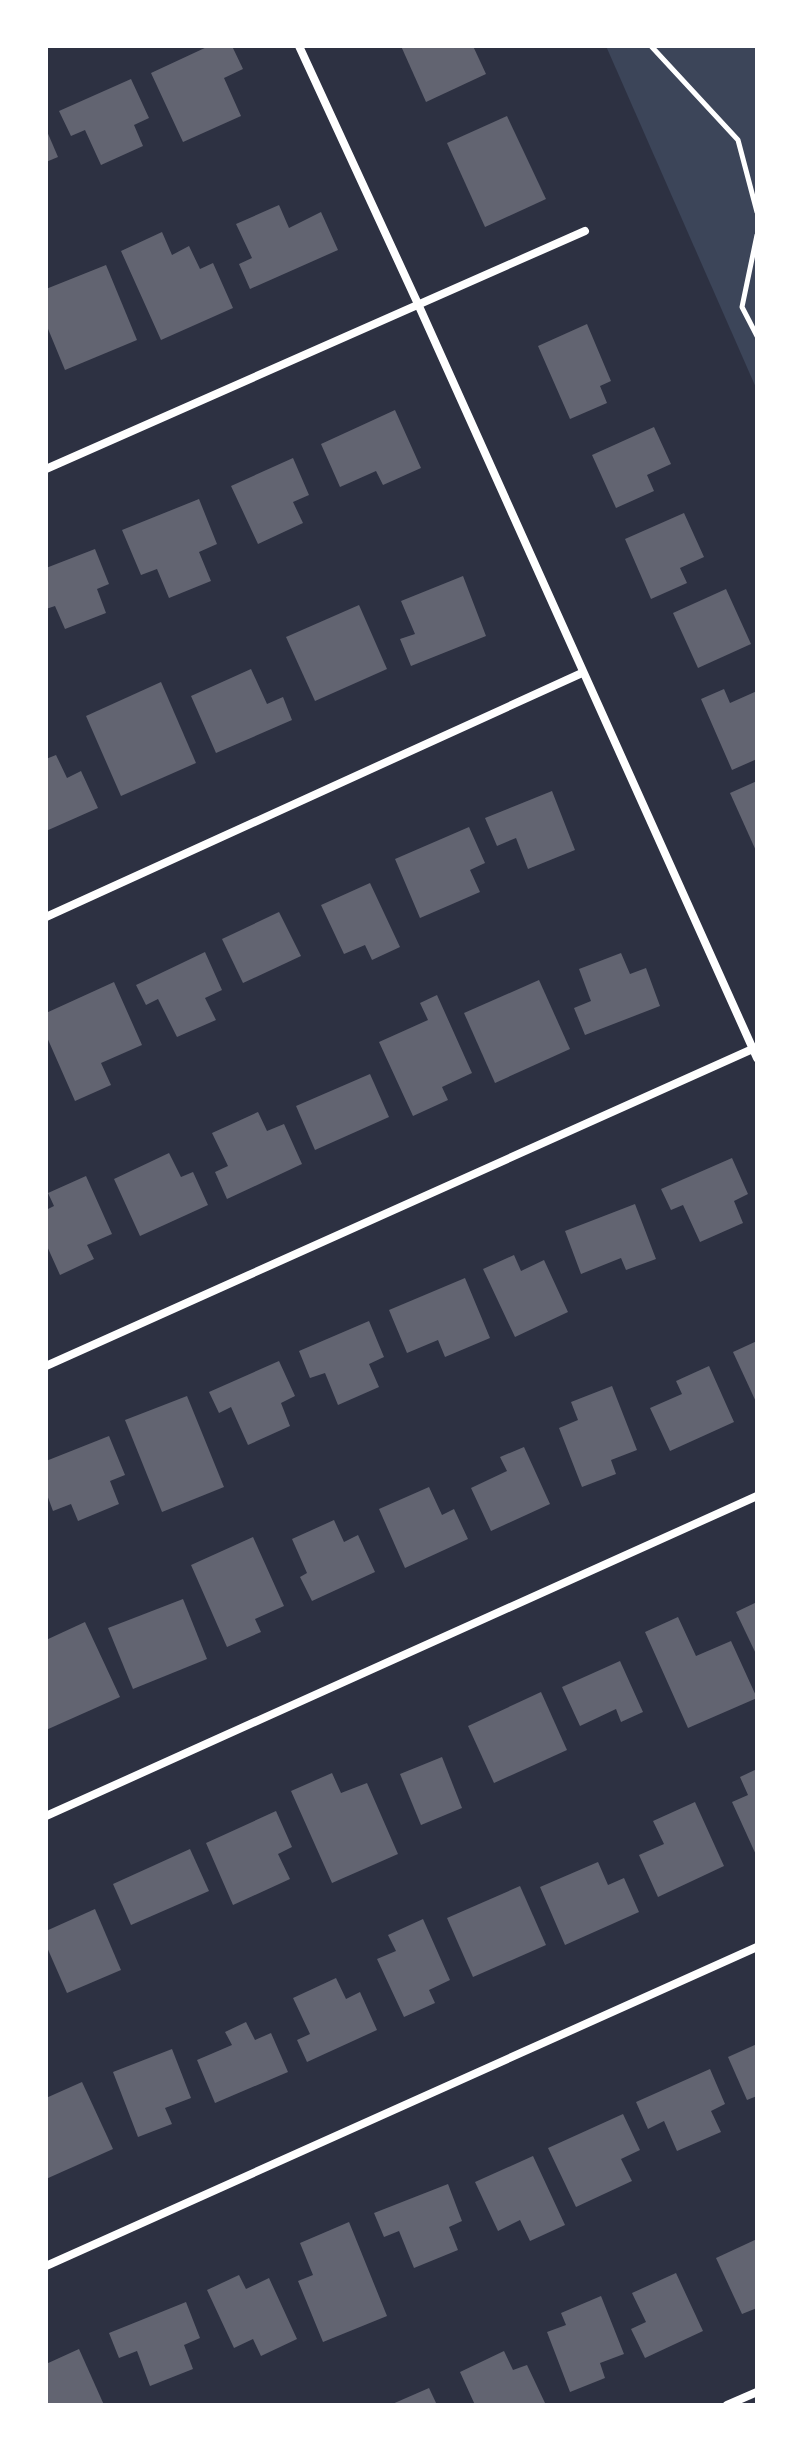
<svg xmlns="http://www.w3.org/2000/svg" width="803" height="2451" font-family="'Space Grotesk',sans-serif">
	<rect width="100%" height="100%" fill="#2d3142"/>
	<polygon fill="#3c4559" points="606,46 757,46 757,390"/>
	<g fill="#626471">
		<polygon points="209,46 232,46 243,69 224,78 241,116 183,142 151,73"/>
		<polygon points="401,46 473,46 486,74 426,102"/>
		<polygon points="131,79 149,118 134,125 143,146 101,165 85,130 71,136 59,111"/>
		<polygon points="507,116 546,199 485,227 447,143"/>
		<polygon points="46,129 58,157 46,162"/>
		<polygon points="279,205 289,228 321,212 338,250 250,289 239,264 252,258 236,224"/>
		<polygon points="162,232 172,255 189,246 200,269 213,263 233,308 161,340 121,251"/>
		<polygon points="106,265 137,340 65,370 46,324 46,289"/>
		<polygon points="587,324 611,381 600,386 607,403 570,419 538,346"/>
		<polygon points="395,410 421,468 383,485 376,471 340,487 321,444"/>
		<polygon points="654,427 671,464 647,475 654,491 616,508 592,455"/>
		<polygon points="293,458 309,495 293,502 303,523 258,544 231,486"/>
		<polygon points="199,499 217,544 199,552 211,581 169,598 157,569 141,575 122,530"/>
		<polygon points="684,513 704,557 680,568 687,583 651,599 625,539"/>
		<polygon points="95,549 109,584 97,589 106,613 65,629 55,606 46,609 46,568"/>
		<polygon points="463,576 486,636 411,666 400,639 415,634 401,601"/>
		<polygon points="726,589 751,644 698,668 673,613"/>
		<polygon points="359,605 387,669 315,701 286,637"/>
		<polygon points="251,669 267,704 283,697 292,720 216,753 191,696"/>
		<polygon points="161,682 196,763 121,796 86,716"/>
		<polygon points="724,689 730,703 757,691 757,759 732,770 701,699"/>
		<polygon points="56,755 67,778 81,771 98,808 46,831 46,759"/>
		<polygon points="757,781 757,853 730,793"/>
		<polygon points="552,791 575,850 528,869 516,838 497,846 485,818"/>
		<polygon points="469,827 485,863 470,870 480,892 420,918 395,859"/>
		<polygon points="370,883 400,947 372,960 365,945 344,954 321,905"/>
		<polygon points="279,912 301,956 243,983 222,939"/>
		<polygon points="205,952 222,990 205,998 216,1020 177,1037 158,999 146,1005 136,985"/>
		<polygon points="621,953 630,974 646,968 660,1006 585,1035 574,1008 591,1001 579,969"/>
		<polygon points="539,980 570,1049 495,1083 464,1013"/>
		<polygon points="114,982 142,1045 101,1063 111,1085 75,1101 46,1035 46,1013"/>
		<polygon points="437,995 472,1073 442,1087 448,1100 413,1116 379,1042 428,1020 420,1003"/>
		<polygon points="370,1074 389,1117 315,1150 296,1106"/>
		<polygon points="258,1112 267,1131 284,1124 302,1164 227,1199 215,1172 228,1166 212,1133"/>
		<polygon points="169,1153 181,1177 193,1172 208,1205 140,1236 114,1179"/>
		<polygon points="732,1158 748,1194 734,1201 743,1223 700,1242 683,1205 671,1210 661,1189"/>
		<polygon points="86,1176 112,1234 87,1245 94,1259 60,1275 46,1244 46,1210 54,1206 48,1193"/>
		<polygon points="635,1204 656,1259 626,1270 621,1258 581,1274 565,1231"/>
		<polygon points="514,1255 521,1271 544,1260 568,1312 515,1337 483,1269"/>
		<polygon points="465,1278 490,1338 445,1357 438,1340 407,1353 389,1310"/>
		<polygon points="369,1321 384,1357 369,1364 379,1387 338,1405 325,1373 310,1378 299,1351"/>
		<polygon points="757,1341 757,1404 733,1352"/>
		<polygon points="279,1361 295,1396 281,1403 290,1426 248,1445 231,1407 219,1413 209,1392"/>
		<polygon points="709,1366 734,1422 670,1451 650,1408 682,1394 676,1381"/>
		<polygon points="612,1386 637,1450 611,1460 616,1474 582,1487 559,1428 578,1420 571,1402"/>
		<polygon points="187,1396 224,1487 162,1512 125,1420"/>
		<polygon points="109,1436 125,1475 110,1481 119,1504 78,1521 71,1504 53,1511 46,1492 46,1461"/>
		<polygon points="524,1447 550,1504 491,1531 471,1488 507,1471 500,1457"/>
		<polygon points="429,1487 442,1515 454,1509 468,1539 405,1568 379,1509"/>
		<polygon points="334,1520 344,1542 358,1535 375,1572 312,1601 300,1577 307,1573 292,1539"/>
		<polygon points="253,1537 284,1606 255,1619 261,1632 227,1647 191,1565"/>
		<polygon points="183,1599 207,1659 133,1689 108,1628"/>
		<polygon points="757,1602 757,1656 736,1612"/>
		<polygon points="678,1617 696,1656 731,1641 757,1698 688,1728 645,1632"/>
		<polygon points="85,1622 120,1697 46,1730 46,1640"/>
		<polygon points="620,1661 643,1712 621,1722 616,1709 580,1726 562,1687"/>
		<polygon points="541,1692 567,1750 494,1783 468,1726"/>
		<polygon points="442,1757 462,1808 421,1825 400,1774"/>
		<polygon points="757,1769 757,1857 732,1802 748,1795 740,1777"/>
		<polygon points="332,1773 341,1793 367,1783 398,1854 332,1883 291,1791"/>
		<polygon points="695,1802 724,1866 658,1897 639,1855 664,1844 653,1821"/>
		<polygon points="276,1811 292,1847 278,1854 290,1879 233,1905 206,1843"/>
		<polygon points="190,1849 209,1891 131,1925 113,1884"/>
		<polygon points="598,1862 608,1885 624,1878 639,1912 565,1945 540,1887"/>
		<polygon points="520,1886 546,1945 473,1977 447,1918"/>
		<polygon points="95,1909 121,1970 67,1993 46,1945 46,1931"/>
		<polygon points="423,1919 450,1980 429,1990 435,2003 404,2017 377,1959 396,1951 388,1935"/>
		<polygon points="336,1978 346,1999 360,1992 377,2030 307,2062 297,2040 310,2034 293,1998"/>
		<polygon points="246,2022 255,2040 271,2033 288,2072 215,2103 197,2060 232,2045 225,2032"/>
		<polygon points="757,2044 757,2096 747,2100 728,2057"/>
		<polygon points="172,2049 191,2098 165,2108 172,2124 138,2137 113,2072"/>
		<polygon points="710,2069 725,2104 711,2111 721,2132 677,2151 664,2121 648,2129 636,2102"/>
		<polygon points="82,2082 113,2149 46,2179 46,2098"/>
		<polygon points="623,2114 640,2150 621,2159 632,2181 576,2207 548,2148"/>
		<polygon points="533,2156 565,2225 530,2241 520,2220 498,2231 475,2182"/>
		<polygon points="448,2184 462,2221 449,2227 458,2250 414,2268 399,2231 384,2237 374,2213"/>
		<polygon points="349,2222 387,2316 323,2342 298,2281 313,2275 300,2243"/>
		<polygon points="757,2239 757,2308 742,2314 716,2258"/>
		<polygon points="676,2273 703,2331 645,2358 631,2329 646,2322 632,2293"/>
		<polygon points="239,2275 246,2289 269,2278 297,2339 261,2356 253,2339 234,2348 207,2290"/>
		<polygon points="601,2296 624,2354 600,2363 605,2378 570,2392 547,2332 566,2325 561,2313"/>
		<polygon points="186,2302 200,2338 184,2345 193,2369 150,2386 137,2351 119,2358 109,2333"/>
		<polygon points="79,2349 104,2405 46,2405 46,2364"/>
		<polygon points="504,2351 513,2370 527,2365 545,2403 475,2405 460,2372"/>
		<polygon points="429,2388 437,2405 390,2405"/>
	</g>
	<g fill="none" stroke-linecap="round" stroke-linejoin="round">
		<g stroke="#fff" stroke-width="5">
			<polyline points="651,46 738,140 757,212"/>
			<polyline points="757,235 742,307 757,336"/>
		</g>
		<g stroke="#fff" stroke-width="8">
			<polyline points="299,46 418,304 757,1058"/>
			<polyline points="46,469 585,231"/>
			<polyline points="46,917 582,673"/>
			<polyline points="46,1366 757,1047"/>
			<polyline points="46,1816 757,1496"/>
			<polyline points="46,2266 757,1947"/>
			<polyline points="727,2405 757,2392"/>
		</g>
	</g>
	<rect width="803" height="2451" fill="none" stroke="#ffffff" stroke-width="96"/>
</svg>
